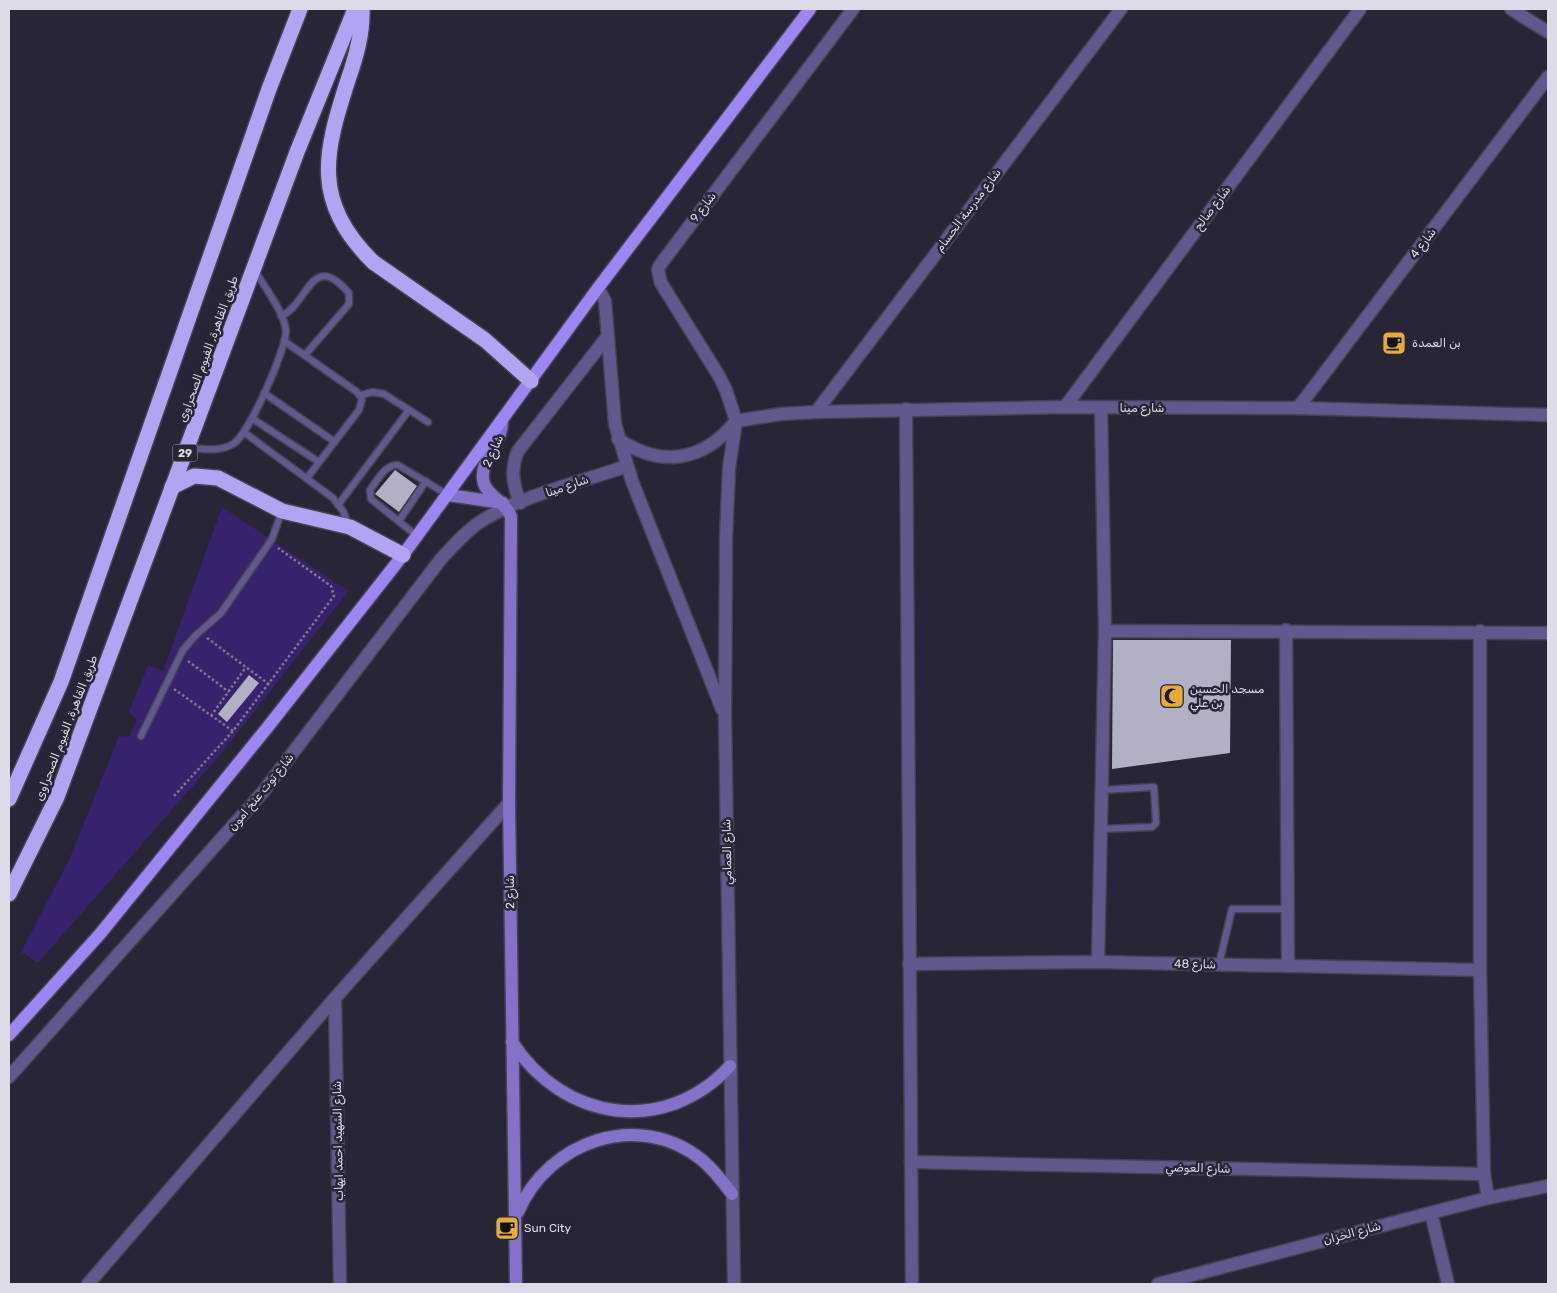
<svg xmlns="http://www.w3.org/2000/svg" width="1557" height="1293" font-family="Rubik,Cairo,sans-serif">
	<rect width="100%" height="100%" fill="#282536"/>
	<polygon fill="#38216d" points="222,507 349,591 220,755 38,963 21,952 69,860 119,736 129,737 137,720 129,712 148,665 163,671"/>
	<g fill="#b2b0c5">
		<polygon points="395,470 417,486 399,512 375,494"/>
		<polygon points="1113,640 1231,640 1230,753 1112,769"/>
		<polygon points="249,675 259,683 227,722 218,714"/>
	</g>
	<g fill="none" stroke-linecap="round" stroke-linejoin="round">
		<g stroke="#454252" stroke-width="9">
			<g id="lane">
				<path d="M281,316C309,304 311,249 349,293V304L305,355"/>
				<polyline points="284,341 357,392 362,399 359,410 307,478"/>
				<polyline points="264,393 335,442"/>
				<polyline points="361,395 373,392 384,394 428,422"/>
				<polyline points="253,419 319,462"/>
				<polyline points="245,433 333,498 343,511 349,526"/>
				<path d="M188,448C203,449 220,452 233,444C249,435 286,349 286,331C285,313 263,285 254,269"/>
				<polyline points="338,505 409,410"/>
				<polyline points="399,521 426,481"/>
				<path d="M417,536L371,499L370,490C377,481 385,464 398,465L448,495"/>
				<polyline points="141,736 183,650 195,636 221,613 272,539 282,511"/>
				<polyline points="1101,829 1152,827 1156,823 1154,787 1102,790"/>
				<polyline points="1219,964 1232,909 1288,909"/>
			</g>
		</g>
		<g stroke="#454252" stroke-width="15">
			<g id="street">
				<polyline points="1511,9 1548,32"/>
				<polyline points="598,288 605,301 615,424 632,481 722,709"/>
				<polyline points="1065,407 1360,9"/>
				<polyline points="1298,408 1548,77"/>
				<polyline points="906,409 912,1284"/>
				<polyline points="816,412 1121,9"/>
				<polyline points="736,421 781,414 816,412 1065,407 1298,408 1548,415"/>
				<path d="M618,439C661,468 703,462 736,421"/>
				<path d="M520,503C513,484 510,470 518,451L607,337"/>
				<polyline points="1286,630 1288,966"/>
				<polyline points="1105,631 1548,633"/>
				<polyline points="1480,631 1480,970 1484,1174 1488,1198"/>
				<polyline points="1098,962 1105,631 1101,408"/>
				<polyline points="909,964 1098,962 1480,970"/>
				<polyline points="335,998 340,1284"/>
				<path d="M9,1077L262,793L441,559C454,545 467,530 483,520C521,496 584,481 627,466"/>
				<polyline points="911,1162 1484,1174"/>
				<polyline points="1431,1213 1448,1284"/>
				<polyline points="88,1284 335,998 509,803"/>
				<polyline points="734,1284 725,716 726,538 729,468 736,421 726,390 719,376 661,283 658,270 660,265 853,9"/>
				<polyline points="1158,1284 1488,1198 1548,1186"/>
			</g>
		</g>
		<g stroke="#454252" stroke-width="15">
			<g id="secondary">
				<path d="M502,421C503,444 477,462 484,484C489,497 506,502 511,517L509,803L516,1284"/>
				<polyline points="448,495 503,503"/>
				<path d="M512,1042C563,1121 664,1137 730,1066"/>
				<path d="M518,1212C548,1141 639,1109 702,1160C714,1170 723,1182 732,1194"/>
			</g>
		</g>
		<g stroke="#454252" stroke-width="15">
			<polyline id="primary" points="9,1035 100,934 267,728 403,555 598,288 810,9"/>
		</g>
		<g stroke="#454252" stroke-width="18">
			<g id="highway">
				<path d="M362,9C363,33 356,57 348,80C324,154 312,201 373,262L485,340L531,381"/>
				<polyline points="172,487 194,476 218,478 282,511 350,527 403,555"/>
				<polyline points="9,799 61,682 269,89 300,9"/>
				<polyline points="9,894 57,797 297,152 355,9"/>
			</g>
		</g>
		<g stroke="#7e7b8a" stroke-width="2.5" stroke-dasharray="2.5 2.5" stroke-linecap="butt">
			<polyline points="207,638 270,685"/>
			<polyline points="188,661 229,692"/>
			<polyline points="174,689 233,731"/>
			<polyline points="211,716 246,667"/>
			<polyline points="174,796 233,731 334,596 331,586 278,548"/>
		</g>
		<use href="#lane" stroke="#62588e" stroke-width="6"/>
		<use href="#street" stroke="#62588e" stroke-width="12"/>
		<use href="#secondary" stroke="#8472c8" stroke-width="12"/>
		<use href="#primary" stroke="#9d85f4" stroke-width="12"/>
		<use href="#highway" stroke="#b2a4f3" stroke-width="15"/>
	</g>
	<defs>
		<g id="cafe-square" transform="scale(1.25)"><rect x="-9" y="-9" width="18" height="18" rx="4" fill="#e5ad36" stroke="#282536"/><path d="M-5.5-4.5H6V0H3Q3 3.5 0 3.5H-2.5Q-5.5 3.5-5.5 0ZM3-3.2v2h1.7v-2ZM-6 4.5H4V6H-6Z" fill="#111"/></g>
		<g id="mosque-square" transform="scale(1.25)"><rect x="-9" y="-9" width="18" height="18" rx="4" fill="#e5ad36" stroke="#282536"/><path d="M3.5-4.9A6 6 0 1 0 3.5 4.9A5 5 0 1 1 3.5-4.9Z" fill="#111"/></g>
	</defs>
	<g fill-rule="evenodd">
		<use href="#cafe-square" x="1394" y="343"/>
		<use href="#mosque-square" x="1172" y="696"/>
		<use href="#cafe-square" x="507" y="1228"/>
	</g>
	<g text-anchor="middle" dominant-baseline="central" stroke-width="5" stroke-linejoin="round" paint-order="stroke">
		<rect fill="#282536" stroke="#a7a4b2" stroke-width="1" x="172.5" y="444.5" width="25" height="17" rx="4"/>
		<g font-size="11" font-weight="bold" fill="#dddbe7">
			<text x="185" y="453">29</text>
		</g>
		<g font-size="12" fill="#dddbe7" stroke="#282536">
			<text transform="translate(703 207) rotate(-53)">شارع 9</text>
			<text transform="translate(1212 208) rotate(-53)">شارع صالح</text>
			<text transform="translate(968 210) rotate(-53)">شارع مدرسة الحسام</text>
			<text transform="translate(1423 243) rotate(-53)">شارع 4</text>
			<text transform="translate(208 349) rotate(-70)">طريق القاهرة, الفيوم الصحراوى</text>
			<text x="1142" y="408">شارع مينا</text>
			<text transform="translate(493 451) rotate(-66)">شارع 2</text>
			<text transform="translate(567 486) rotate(-19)">شارع مينا</text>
			<text transform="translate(66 728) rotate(-69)">طريق القاهرة, الفيوم الصحراوى</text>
			<text transform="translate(261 792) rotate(-51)">شارع توت عنخ امون</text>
			<text transform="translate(727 852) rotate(-91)">شارع العمامي</text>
			<text transform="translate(510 892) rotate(-91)">شارع 2</text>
			<text transform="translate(1195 964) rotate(1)">شارع 48</text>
			<text transform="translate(338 1141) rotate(-91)">شارع الشهيد احمد ايهاب</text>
			<text transform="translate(1198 1168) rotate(1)">شارع العوضي</text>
			<text transform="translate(1352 1233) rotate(-15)">شارع الخزان</text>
		</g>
		<g font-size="12" fill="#dddbe7" stroke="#282536" text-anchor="start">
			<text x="1412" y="343">بن العمدة</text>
			<text x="1190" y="689">مسجد الحسين<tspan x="1190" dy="14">بن علي</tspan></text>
			<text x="524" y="1228">Sun City</text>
		</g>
	</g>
	<rect width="1557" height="1293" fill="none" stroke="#dddbe7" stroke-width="20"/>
</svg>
